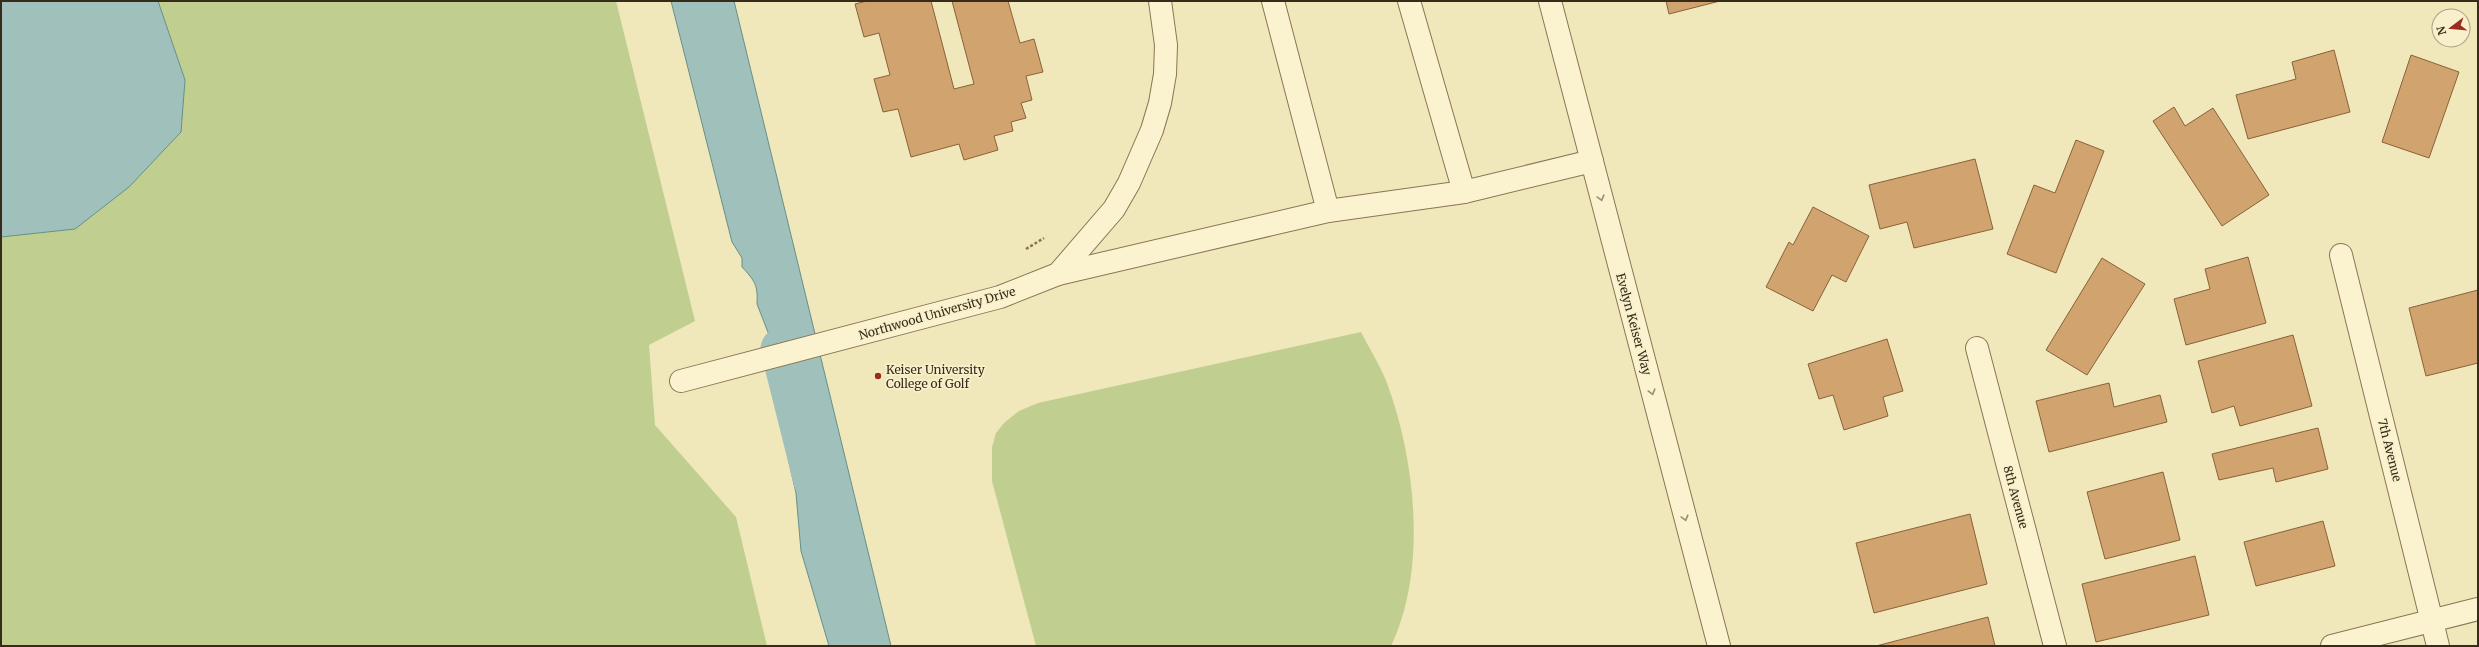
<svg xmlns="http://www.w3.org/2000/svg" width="2479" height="647" font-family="Merriweather,serif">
	<rect width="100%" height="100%" fill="#f0e7bb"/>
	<g fill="#c0cf8f">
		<polygon points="158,1 616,1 695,321 649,345 655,425 736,517 767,646 1,646 1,237 75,229 185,80"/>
		<path d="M1361,332C1370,350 1382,368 1388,386C1416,463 1427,571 1391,646H1036L992,481V447L996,433L1004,423L1019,411L1038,403Z"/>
	</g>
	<g fill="#a0c1bb" stroke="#678f89">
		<polygon points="1,1 158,1 185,80 181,132 129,187 75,229 1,237"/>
		<path d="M671,1H734L891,646H829L801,551L796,493L788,458L789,439L803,422L757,304C758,285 755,281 742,267V258L732,242Z"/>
	</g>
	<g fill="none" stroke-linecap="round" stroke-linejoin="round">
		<polyline stroke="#a0c1bb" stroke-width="43" points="782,349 815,481"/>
	</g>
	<g fill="#d1a36e" stroke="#896238">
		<polygon points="867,1 931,1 954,89 974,84 952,1 1008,1 1020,43 1034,39 1043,72 1026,76 1032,100 1021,103 1026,118 1011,122 1013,131 994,136 998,150 964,160 959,144 911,157 898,109 883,112 874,79 890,75 879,33 864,37 855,4"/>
		<polygon points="1666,1 1720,1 1669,14"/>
		<polygon points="2334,50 2350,112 2248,139 2236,95 2296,79 2292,62"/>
		<polygon points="2411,55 2459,72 2429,158 2382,142"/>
		<polygon points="2174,107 2185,126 2213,108 2269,195 2222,226 2153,121"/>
		<polygon points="2076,140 2104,151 2056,273 2007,254 2034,185 2055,193"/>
		<polygon points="1975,159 1993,229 1914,248 1907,222 1880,229 1869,185"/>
		<polygon points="1813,207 1869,236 1846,282 1832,275 1813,311 1766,287 1789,242 1793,245"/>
		<polygon points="2248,257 2266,323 2186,345 2174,299 2210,289 2205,269"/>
		<polygon points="2102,258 2145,284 2087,375 2046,350"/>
		<polygon points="2478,290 2478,363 2426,376 2409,308"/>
		<polygon points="2293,335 2312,406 2240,426 2234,406 2212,413 2198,361"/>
		<polygon points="1887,339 1903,391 1883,397 1888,416 1844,430 1833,395 1819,399 1808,364"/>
		<polygon points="2109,383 2114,407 2160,395 2167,422 2049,452 2036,401"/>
		<polygon points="2318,428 2328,469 2276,482 2273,468 2219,480 2212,454"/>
		<polygon points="2163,472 2180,540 2105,559 2087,492"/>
		<polygon points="1970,514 1987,584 1874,613 1856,543"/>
		<polygon points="2323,521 2335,566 2256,586 2244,542"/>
		<polygon points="2195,556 2209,615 2096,642 2082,584"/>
		<polygon points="1988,617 1995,646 1876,646"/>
	</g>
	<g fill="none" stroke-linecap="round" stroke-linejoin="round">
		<g stroke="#897654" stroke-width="24">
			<g id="lane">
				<polyline points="1273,1 1328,211"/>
				<polyline points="1464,192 1592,161"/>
				<polyline points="1058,274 1328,211 1464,192 1409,1"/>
			</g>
		</g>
		<g stroke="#897654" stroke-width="24">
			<g id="street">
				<polyline points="1550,1 1719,646"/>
				<polyline points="2341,255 2438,646"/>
				<polyline points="1977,348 2055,646"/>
				<polyline points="681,381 1000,297 1058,274 1114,209 1129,183 1152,130 1160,103 1165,74 1166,45 1160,1"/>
				<polyline points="2332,646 2478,609"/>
			</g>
		</g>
		<polyline stroke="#897654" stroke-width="2.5" stroke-dasharray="3 2" stroke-linecap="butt" points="1026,249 1044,238"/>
		<use href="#lane" stroke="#fbf3cf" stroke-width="22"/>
		<use href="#street" stroke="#fbf3cf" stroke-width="22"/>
	</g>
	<defs><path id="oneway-chevron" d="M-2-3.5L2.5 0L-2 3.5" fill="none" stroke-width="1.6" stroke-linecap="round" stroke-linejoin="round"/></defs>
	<g stroke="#998f74">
		<use href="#oneway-chevron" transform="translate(1601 198) rotate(75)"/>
		<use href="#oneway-chevron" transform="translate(1652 392) rotate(75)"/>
		<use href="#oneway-chevron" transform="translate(1685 518) rotate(75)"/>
	</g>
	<circle fill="#9b2d20" stroke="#f7f0cb" stroke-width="1.5" cx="878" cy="376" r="4"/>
	<g text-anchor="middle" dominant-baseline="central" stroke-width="3.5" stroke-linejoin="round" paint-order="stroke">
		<g font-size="12" fill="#372b1a" stroke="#f7f0cb">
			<text transform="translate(937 313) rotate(-16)">Northwood University Drive</text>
			<text transform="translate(1634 324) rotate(75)">Evelyn Keiser Way</text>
			<text transform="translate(2390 450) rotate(76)">7th Avenue</text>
			<text transform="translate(2016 497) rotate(75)">8th Avenue</text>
		</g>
		<g font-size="12" fill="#372b1a" stroke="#f7f0cb" text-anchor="start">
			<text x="886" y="369">Keiser University<tspan x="886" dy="14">College of Golf</tspan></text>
		</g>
	</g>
	<rect width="2479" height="647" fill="none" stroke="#372b1a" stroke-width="4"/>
	<g transform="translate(2451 28) rotate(254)"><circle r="19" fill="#f7f0cb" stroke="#aaa184"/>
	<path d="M0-3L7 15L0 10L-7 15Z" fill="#9b2d20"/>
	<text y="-6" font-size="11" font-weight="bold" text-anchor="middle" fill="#372b1a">N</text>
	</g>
</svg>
